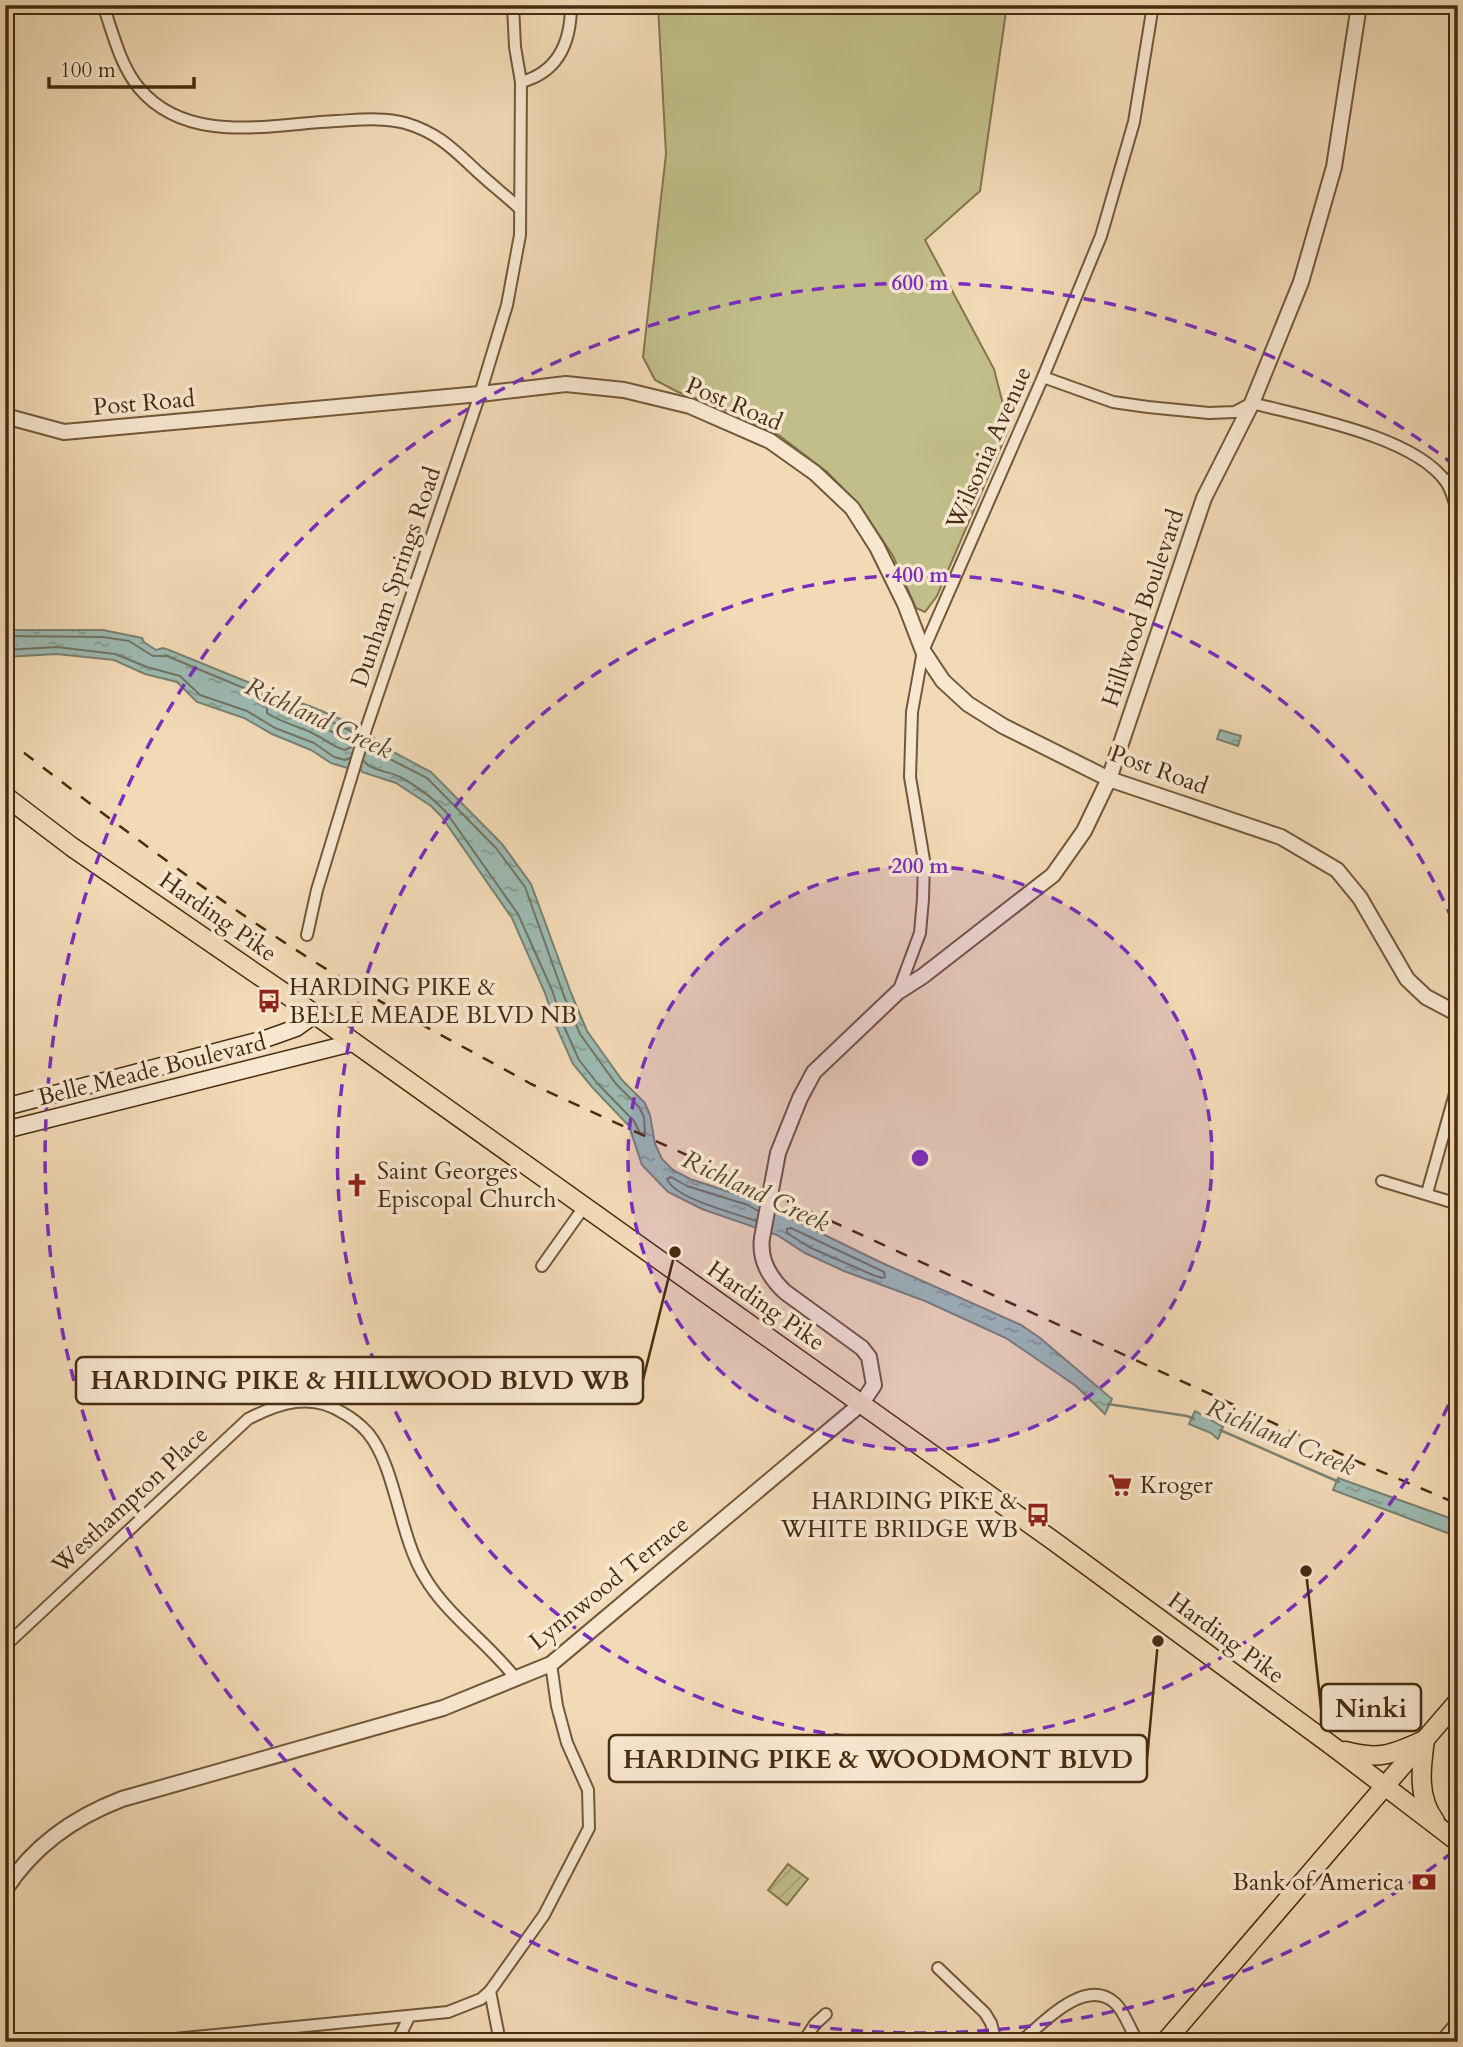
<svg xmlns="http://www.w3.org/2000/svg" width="1463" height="2047" font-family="Cardo,serif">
	<defs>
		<pattern id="garden-furrows" width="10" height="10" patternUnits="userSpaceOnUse" patternTransform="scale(1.75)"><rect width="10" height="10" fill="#c1be89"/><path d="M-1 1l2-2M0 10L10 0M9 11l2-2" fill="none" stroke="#a7a375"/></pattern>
		<pattern id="water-ripples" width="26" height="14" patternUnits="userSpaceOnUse" patternTransform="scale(1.75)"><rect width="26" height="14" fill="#9cbab2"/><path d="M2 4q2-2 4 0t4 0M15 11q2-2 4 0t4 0" fill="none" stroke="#81978f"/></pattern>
	</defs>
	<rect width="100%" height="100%" fill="#f2dab6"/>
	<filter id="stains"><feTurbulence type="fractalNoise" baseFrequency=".00286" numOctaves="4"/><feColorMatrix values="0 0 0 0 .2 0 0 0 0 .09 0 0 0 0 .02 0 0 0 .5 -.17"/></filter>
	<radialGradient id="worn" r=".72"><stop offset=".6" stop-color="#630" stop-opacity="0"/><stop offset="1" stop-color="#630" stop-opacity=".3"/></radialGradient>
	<polygon fill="#c1be89" stroke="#84754d" stroke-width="2" points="658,5 1007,5 980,191 925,240 994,369 1009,428 937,596 925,612 916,608 893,556 860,506 827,472 780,436 728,411 678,392 655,380 643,357 666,154"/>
	<polygon fill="url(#garden-furrows)" stroke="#84754d" stroke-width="2" points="788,1864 808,1879 787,1905 768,1890"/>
	<g fill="url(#water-ripples)" stroke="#7a8172" stroke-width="2">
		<path d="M5,630H103L142,638L144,642L156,650L163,648L169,650L297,702C320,708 338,720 359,726L362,733L374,738L382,746L431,772L502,844L531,884L571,993L587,1031L622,1080L645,1103L650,1115L655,1144L662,1159L673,1170L690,1179L751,1199L880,1262L1021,1325L1040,1338L1112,1399L1105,1414L1076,1386L1006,1338L925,1301L844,1271L805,1253L777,1235L702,1209L668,1192L642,1165L629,1126L593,1088L573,1064L556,1026L545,993L512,918L441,816L431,806L396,783L362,772L359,766L353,764L347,768L331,763L311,750L272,734L244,718L197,702L177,682L145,674L114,660L57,654L5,657Z"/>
		<polygon points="1220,730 1241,736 1238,746 1217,739"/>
		<polygon points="1195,1411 1223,1427 1218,1439 1211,1433 1189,1424"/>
		<polygon points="1338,1478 1458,1521 1458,1537 1333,1490"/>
	</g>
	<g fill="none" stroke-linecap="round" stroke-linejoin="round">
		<g stroke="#727362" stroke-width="2">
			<polyline points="5,636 103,637 129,641 153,656 167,656 294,709 313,713 353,732 356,737"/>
			<polyline points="5,650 57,647 115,654 147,667 180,676 200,695 247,711 275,728 314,743 334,757 345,760 350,758"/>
			<path d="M267,708L271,707C288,715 346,732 351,747L345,750C333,747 325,739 314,734C299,726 282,723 267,713Z"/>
			<path d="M364,761C371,771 389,771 400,777C417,786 433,798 446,812L518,914L552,990L563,1024L579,1060L598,1084L634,1121L640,1133L645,1134L644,1117L639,1107L616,1084L580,1034L564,996L525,887L496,848L427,778L378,753L369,744"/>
			<path d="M756,1221C735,1213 675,1199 667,1179L671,1177L687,1186L748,1205L758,1211"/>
			<polygon points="791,1228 884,1272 885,1277 882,1278 873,1275 809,1247 787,1233 787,1229"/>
		</g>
		<g stroke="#7a8172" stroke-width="2.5">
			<polyline points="1108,1404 1187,1416 1194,1419"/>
			<polyline points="1220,1430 1339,1482"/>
		</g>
		<g stroke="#72583a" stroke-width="14">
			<g id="minor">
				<path d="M103,5C113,33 120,65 139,88C188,146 271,124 336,121C358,120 383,117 405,123C439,133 454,150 479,173C492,185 506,196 519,208"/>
				<path d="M521,82C559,72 571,41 571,5"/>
				<path d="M1043,377L1113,402L1148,407L1209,413L1235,412L1252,403C1305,417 1414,436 1446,482C1452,490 1454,503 1458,512"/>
				<polyline points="1447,482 1458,472"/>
				<polyline points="307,935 317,890 366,729 480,394 507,305 520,235 521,82 515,47 513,5"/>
				<polyline points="898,992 920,933 923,899 924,860 910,777 912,712 923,651 1043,377 1101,236 1134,122 1153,5"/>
				<polyline points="1382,1181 1458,1204"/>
				<polyline points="1427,1193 1458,1083"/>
				<polyline points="542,1266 584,1207"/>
				<path d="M5,1646L248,1419C279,1403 311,1392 343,1413C352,1418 361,1425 368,1433C396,1467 399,1535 424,1576C447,1616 488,1642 516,1679"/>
				<polyline points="938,1968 985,2013 991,2023 996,2042"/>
				<polyline points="490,1991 500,2042"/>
				<polyline points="144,2042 448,2012 481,1999 490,1991 544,1915 589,1828 588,1790 567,1743 557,1706 551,1664"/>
				<polyline points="397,2042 409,2017"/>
				<polyline points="803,2042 815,2024 826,2014"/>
				<path d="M1021,2042C1042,2023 1086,1976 1115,2003C1125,2012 1130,2030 1138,2042"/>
				<polyline points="1440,2042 1458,2021"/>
			</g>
		</g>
		<g stroke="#72583a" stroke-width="18">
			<g id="tertiary">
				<polyline points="5,416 64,432 480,394 566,384 624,390 690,406 770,441 815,473 852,508 877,547 905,604 923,651 943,681 968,704 1003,726 1109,779 1281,837 1337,870 1360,898 1407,979 1426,997 1458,1014"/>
				<polyline points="778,1153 800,1098 814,1072 898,992 923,976 1053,875 1084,831 1109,779 1204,498 1252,403 1301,282 1334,167 1359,5"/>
				<path d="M5,1890C33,1846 75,1817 122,1799L443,1708L551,1664L862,1403L874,1385L869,1357L862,1348L785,1292C769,1277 759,1260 762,1238"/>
			</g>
		</g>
		<g stroke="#472c11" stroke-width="19">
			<g id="secondary">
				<polyline points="5,1107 265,1039 296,1028 314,1015"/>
				<polyline points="5,1130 352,1043"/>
			</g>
		</g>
		<g stroke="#472c11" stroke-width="21">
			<g id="primary">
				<polyline points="5,796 72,847 296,1001 1055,1542 1335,1748 1458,1842"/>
				<path d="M1425,1740C1421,1768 1417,1797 1435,1821"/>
				<path d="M1345,1751C1378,1760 1391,1755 1422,1741"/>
				<polyline points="1165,2042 1458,1701"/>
			</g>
		</g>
		<use href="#minor" stroke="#f7e7d0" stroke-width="10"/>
		<use href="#tertiary" stroke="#f7e7d0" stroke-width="14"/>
		<use href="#secondary" stroke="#f7e7d0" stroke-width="16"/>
		<use href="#primary" stroke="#f2dab6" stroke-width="18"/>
		<path stroke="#472c11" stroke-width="2.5" stroke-dasharray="12 12" stroke-linecap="butt" d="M5,738C108,818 212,898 323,967C391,1010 461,1045 531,1084L1361,1463L1458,1504"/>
		<g stroke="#72583a" stroke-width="18" stroke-linecap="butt">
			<polyline id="tertiary-bridge" points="762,1238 778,1153"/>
		</g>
		<use href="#tertiary-bridge" stroke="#f7e7d0" stroke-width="14"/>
	</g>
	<circle cx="920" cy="1158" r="292" fill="#7b2cbf" fill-opacity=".12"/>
	<g fill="none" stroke="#7b2cbf" stroke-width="3.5" stroke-dasharray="12 9">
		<circle cx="920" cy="1158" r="292"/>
		<path d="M1457 1386A583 583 0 1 1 1457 930"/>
		<path d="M1453 1852A875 875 0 1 1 1453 464"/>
	</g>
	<defs>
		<g id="bus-bare" transform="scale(1.89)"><path d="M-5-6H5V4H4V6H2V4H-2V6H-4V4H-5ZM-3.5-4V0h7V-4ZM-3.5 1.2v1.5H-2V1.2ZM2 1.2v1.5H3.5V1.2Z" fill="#8f2418" stroke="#f7e7d0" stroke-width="2.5" paint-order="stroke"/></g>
		<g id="church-bare" transform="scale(1.89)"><path d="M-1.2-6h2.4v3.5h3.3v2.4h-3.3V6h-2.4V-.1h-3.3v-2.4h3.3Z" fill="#8f2418" stroke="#f7e7d0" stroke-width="2.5" paint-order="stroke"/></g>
		<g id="supermarket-bare" transform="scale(1.89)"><path d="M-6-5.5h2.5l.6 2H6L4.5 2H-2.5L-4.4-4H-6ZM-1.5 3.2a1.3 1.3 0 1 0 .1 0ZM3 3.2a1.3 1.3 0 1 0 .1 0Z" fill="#8f2418" stroke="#f7e7d0" stroke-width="2.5" paint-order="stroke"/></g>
		<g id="bank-bare" transform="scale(1.89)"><path d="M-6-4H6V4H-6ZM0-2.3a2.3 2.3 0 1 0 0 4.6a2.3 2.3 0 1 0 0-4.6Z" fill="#8f2418" stroke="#f7e7d0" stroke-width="2.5" paint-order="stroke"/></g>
	</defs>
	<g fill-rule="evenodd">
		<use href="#bus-bare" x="269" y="1001"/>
		<use href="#church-bare" x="357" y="1185"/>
		<use href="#supermarket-bare" x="1120" y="1485"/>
		<use href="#bus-bare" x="1038" y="1515"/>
		<use href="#bank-bare" x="1424" y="1882"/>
	</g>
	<g text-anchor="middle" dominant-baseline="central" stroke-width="7" stroke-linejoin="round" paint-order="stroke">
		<g font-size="24" fill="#472c11" stroke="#f7e7d0">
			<text transform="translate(144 403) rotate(-5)">Post Road</text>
			<text transform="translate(734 404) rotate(23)">Post Road</text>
			<text transform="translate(989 448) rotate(-66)">Wilsonia Avenue</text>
			<text transform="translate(396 577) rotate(-71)">Dunham Springs Road</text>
			<text transform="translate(1143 608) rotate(-71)">Hillwood Boulevard</text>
			<text transform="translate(1159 770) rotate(20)">Post Road</text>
			<text transform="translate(218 917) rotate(35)">Harding Pike</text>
			<text transform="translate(152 1070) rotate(-14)">Belle Meade Boulevard</text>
			<text transform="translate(766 1306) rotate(35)">Harding Pike</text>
			<text transform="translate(130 1500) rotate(-43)">Westhampton Place</text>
			<text transform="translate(609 1583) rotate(-39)">Lynnwood Terrace</text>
			<text transform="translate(1226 1638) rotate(36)">Harding Pike</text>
		</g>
		<g font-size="24" fill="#472c11" stroke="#f7e7d0" text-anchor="start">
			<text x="289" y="987">HARDING PIKE &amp;<tspan x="289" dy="28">BELLE MEADE BLVD NB</tspan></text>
			<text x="377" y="1171">Saint Georges<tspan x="377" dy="28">Episcopal Church</tspan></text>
			<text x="1140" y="1485">Kroger</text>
			<text x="1018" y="1501" text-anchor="end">HARDING PIKE &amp;<tspan x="1018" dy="28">WHITE BRIDGE WB</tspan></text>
			<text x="1404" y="1882" text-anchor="end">Bank of America</text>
		</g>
		<g font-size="26" font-style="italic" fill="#584831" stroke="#f7e7d0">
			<text transform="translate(319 718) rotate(25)">Richland Creek</text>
			<text transform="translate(756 1191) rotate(25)">Richland Creek</text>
			<text transform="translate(1281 1437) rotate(23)">Richland Creek</text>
		</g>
	</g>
	<circle cx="920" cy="1158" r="10" fill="#7b2cbf" stroke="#f7e7d0" stroke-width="3.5"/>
	<g font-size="21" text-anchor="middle" font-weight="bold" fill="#7b2cbf" stroke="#f7e7d0" stroke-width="7" stroke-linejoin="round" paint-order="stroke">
		<text x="920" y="290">600 m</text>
		<text x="920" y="582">400 m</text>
		<text x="920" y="873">200 m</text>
	</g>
	<path fill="none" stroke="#472c11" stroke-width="2.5" d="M675 1252L643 1380M1306 1571L1321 1708M1158 1641L1147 1759"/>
	<g fill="#472c11" stroke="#f7e7d0" stroke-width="2.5">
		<circle cx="675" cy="1252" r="7"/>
		<circle cx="1306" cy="1571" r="7"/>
		<circle cx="1158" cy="1641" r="7"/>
	</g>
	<g fill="#f7e7d0" stroke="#472c11" stroke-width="2.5">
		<rect x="76" y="1357" width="567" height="47" rx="7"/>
		<rect x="1321" y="1684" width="100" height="47" rx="7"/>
		<rect x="609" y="1735" width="538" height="47" rx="7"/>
	</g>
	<g font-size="26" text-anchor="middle" font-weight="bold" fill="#472c11">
		<text x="360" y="1389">HARDING PIKE &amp; HILLWOOD BLVD WB</text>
		<text x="1371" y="1717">Ninki</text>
		<text x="878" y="1768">HARDING PIKE &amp; WOODMONT BLVD</text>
	</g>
	<rect width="1463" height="2047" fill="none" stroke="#f2dab6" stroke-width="28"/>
	<rect x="7" y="7" width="1449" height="2033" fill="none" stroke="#472c11" stroke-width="3.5"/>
	<rect x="14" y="14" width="1435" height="2019" fill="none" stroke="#472c11" stroke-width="2"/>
	<path d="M49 77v10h145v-10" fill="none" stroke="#472c11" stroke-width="3.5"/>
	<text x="60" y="77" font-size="21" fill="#472c11" stroke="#f7e7d0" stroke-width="5" paint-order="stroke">100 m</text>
	<rect width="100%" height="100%" filter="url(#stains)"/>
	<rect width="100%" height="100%" fill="url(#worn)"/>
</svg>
